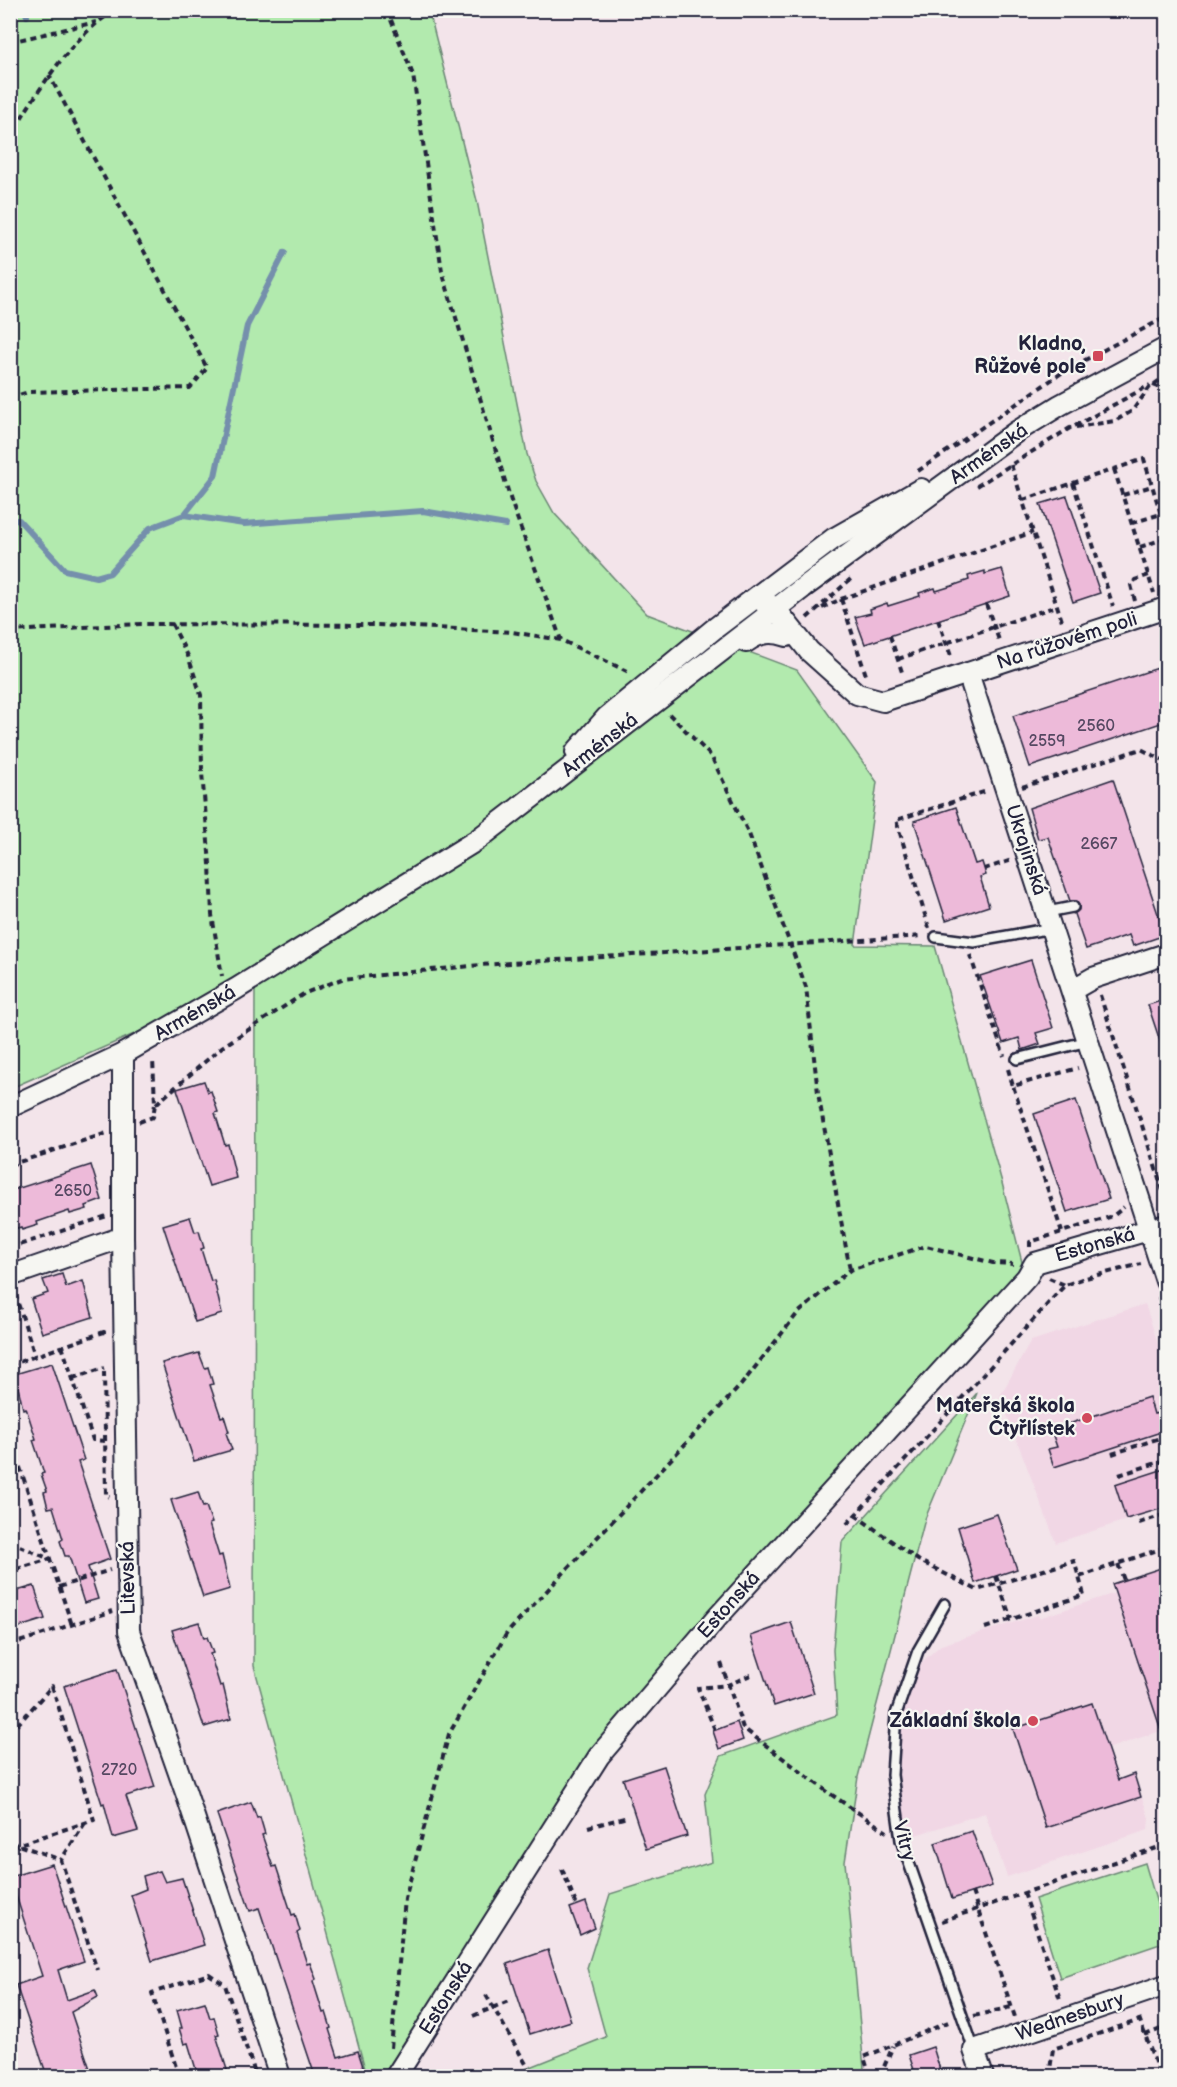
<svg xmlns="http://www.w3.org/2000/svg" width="1177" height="2087" font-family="'Balsamiq Sans',sans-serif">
	<rect width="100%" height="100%" fill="#f3e4ea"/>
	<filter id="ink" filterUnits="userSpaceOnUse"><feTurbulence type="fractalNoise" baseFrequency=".0167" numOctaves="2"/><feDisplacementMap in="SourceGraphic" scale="12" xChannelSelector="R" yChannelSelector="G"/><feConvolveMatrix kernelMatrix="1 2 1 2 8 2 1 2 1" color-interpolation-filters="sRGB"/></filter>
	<g filter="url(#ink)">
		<g fill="#f1d7e5">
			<polygon points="1145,1304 1166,1369 1166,1410 1162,1412 1166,1425 1166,1507 1056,1543 1000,1396 1031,1341"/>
			<polygon points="1166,1566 1166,1729 1107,1749 1118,1780 1134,1774 1149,1818 1148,1830 1007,1877 985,1813 906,1838 898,1788 897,1738 901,1714 909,1685 923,1661 941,1645 1038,1615 1039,1618 1115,1593 1112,1584"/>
		</g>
		<g fill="#b2eaae" stroke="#6a8674" stroke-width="1.5">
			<polygon points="11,11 429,11 477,201 527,454 536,481 554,513 647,614 797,670 877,782 855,945 935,946 1001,1179 1025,1274 595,1748 391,2076 367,2076 254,1666 255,981 11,1088"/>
			<polygon points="977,1393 925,1519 858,1777 845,1862 864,2069 848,2076 508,2076 606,2037 587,1968 610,1894 712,1862 705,1794 721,1756 837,1715 833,1650 842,1542"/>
			<polygon points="1145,1863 1166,1934 1166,1942 1060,1978 1035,1899"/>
		</g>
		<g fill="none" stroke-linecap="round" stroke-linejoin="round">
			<g stroke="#748fac" stroke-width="6">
				<polyline points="25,10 27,16"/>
				<polyline points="184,515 215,476 247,326 285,252"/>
				<polyline points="10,520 19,520 65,570 96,577 110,573 150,528 184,515 244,524 423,511 506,525"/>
			</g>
		</g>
		<g fill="#edbad9" stroke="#22223b" stroke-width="1.5">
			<polygon points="1067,496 1100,593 1073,602 1040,504"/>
			<polygon points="1002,569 1010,596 865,644 855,617 871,613 870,609 887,603 888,606 920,596 919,593 935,588 936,591 952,586 969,580 968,576 985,571 985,574"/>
			<polygon points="1167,665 1167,721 1030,767 1013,716"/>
			<polygon points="1113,779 1165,935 1133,946 1129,935 1086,949 1074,914 1079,910 1079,905 1076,901 1070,901 1048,837 1038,839 1029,808"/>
			<polygon points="956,807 975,864 982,862 986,875 980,877 989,906 946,920 914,821"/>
			<polygon points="1031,960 1053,1028 1036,1033 1040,1044 1022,1050 1019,1038 1003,1043 980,976"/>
			<polygon points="1167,999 1167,1053 1164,1053 1148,1005"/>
			<polygon points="204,1081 208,1092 211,1091 218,1112 215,1113 225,1145 228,1144 236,1178 209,1186 177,1089"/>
			<polygon points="1076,1100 1109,1199 1067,1212 1034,1114"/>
			<polygon points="91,1165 102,1200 86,1206 87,1209 70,1214 69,1211 37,1222 38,1225 22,1230 21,1227 10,1230 10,1191"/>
			<polygon points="190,1217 195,1232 199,1231 204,1248 201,1249 211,1281 214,1280 222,1314 195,1322 163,1225"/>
			<polygon points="62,1274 66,1287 83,1281 93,1317 42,1333 31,1299 48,1293 43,1280"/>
			<polygon points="199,1353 205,1368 208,1367 213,1384 210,1385 221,1417 224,1416 229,1432 226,1433 232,1450 194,1461 162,1363"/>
			<polygon points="52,1363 84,1460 78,1462 110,1559 88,1567 98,1599 84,1603 69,1556 65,1556 60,1541 63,1539 53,1507 48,1508 44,1492 47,1491 41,1474 44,1473 33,1440 36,1439 26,1408 23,1409 15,1374"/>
			<polygon points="1149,1397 1154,1414 1162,1412 1167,1430 1054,1467 1048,1449 1057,1447 1051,1430"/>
			<polygon points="1167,1468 1167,1507 1126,1519 1115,1485"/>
			<polygon points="198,1492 203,1507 206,1506 212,1523 209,1524 219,1556 222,1555 230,1589 203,1597 171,1500"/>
			<polygon points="997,1514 1017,1569 975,1583 958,1527"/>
			<polygon points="1167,1566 1167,1739 1164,1739 1112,1584"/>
			<polygon points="34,1586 45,1619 10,1630 10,1593"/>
			<polygon points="199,1622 204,1638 207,1637 213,1653 210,1654 220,1686 223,1685 231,1719 204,1727 172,1630"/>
			<polygon points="791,1622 814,1693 774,1706 751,1636"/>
			<polygon points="117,1669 155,1787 126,1796 138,1831 113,1838 104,1803 102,1804 64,1686"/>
			<polygon points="1092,1703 1118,1780 1134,1774 1141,1797 1046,1828 1013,1729"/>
			<polygon points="737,1722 743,1740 719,1749 713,1731"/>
			<polygon points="664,1766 687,1836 646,1849 623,1779"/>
			<polygon points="251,1802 257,1818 260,1817 265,1834 262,1835 273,1867 276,1866 292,1915 295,1914 300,1931 297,1933 307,1964 310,1963 316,1979 313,1981 323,2013 326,2012 331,2028 329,2029 338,2057 358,2051 366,2076 315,2076 259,1908 250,1911 217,1814"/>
			<polygon points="972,1831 992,1886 952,1899 935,1843"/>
			<polygon points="52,1864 84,1961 58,1970 67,2000 95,1990 98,1997 71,2012 90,2069 67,2076 47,2076 16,1985 42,1976 10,1877"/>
			<polygon points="160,1871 165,1882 182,1878 204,1945 152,1961 131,1895 146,1889 143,1876"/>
			<polygon points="586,1902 595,1928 580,1935 570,1908"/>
			<polygon points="548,1950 571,2021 530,2034 507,1964"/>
			<polygon points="205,2002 210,2018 214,2017 219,2034 216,2035 229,2076 198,2076 188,2043 184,2044 179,2028 182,2028 177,2010"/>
			<polygon points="933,2047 942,2076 916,2076 909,2055"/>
		</g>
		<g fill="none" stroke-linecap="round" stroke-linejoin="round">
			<g stroke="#22223b" stroke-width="14">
				<g id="lane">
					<polyline points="1047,912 1073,907"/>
					<polyline points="936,937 974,942 1052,928"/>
					<polyline points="1017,1059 1088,1041"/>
					<polyline points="945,1604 918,1651 896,1714 892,1775 901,1840 974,2050"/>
				</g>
			</g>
			<g stroke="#22223b" stroke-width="24">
				<g id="street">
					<polyline points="765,604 769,604 782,617 809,651 857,694 883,701 1166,608"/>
					<path d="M746,642C760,632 771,631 787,636"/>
					<polyline points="968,673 1166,1281"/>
					<polyline points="576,752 607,717 714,629 833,539 921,489"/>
					<polyline points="1072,990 1093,978 1166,954"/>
					<polyline points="123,1054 123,1237 129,1631 186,1793 280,2076"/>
					<polyline points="10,1107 123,1054 236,989 477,840 804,587 1016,432 1060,405 1166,348"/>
					<polyline points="10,1276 123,1237"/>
					<polyline points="396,2076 599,1756 715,1620 1027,1277 1035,1263 1166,1225"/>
					<polyline points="983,2076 974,2050 1166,1985"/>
				</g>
			</g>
			<g stroke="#22223b" stroke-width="4" stroke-dasharray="6 4.5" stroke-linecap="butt">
				<polyline points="387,10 413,75 442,271 511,501 561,640"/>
				<polyline points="10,42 96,22"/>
				<path d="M10,136C39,90 69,39 115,10"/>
				<polyline points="1153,385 1166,390"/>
				<polyline points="10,398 28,392 190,388 207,368 49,75"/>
				<polyline points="1075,426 1150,385"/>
				<polyline points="1011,465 1063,624"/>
				<polyline points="1114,469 1154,593"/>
				<polyline points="918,471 1066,370 1166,317"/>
				<polyline points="1073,483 1113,606"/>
				<polyline points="977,486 1070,428 1115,421 1132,411 1150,387 1166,376"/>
				<polyline points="1123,495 1152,486"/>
				<polyline points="1023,500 1144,459 1166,531"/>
				<polyline points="1132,523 1161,514"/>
				<polyline points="1140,547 1166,538"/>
				<polyline points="841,599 867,678"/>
				<polyline points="1135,601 1131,585 1135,580 1149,575"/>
				<polyline points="986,604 1000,643"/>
				<polyline points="822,608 841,599 1033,532"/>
				<polyline points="807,618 853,577"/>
				<polyline points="938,620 952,659"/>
				<polyline points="172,624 188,656 201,695 202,773 210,864 212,915 222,976"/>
				<polyline points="10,631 141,624 378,625 512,632 561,640 631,673"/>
				<polyline points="890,636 903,675"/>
				<polyline points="898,659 1057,606"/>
				<polyline points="669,714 711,756 749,834 806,987 818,1093 850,1270"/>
				<polyline points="1022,787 1141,749 1163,760 1166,758"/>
				<polyline points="984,869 1012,860"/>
				<polyline points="929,928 896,820 987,791"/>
				<polyline points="970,955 1004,1056"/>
				<polyline points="1100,995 1166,1200"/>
				<polyline points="1008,1069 1013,1086"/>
				<polyline points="156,1104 222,1047 305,993 342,979 481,965 923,936"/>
				<polyline points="139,1122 153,1117 155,1104 153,1059"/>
				<polyline points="10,1165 107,1133"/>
				<polyline points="1062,1232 1013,1086 1078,1068"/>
				<polyline points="1030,1247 1030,1242 1113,1216 1124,1207"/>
				<polyline points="10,1248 107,1216"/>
				<polyline points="1049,1278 1065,1285"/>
				<polyline points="15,1294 35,1356"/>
				<polyline points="1159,1297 1166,1319"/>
				<polyline points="62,1346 93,1440 105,1441"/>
				<polyline points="10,1365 104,1332 104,1334"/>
				<polyline points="104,1372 106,1495 109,1497"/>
				<polyline points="73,1378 104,1368"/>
				<polyline points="10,1437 50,1559 10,1571"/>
				<polyline points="1112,1454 1166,1436"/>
				<polyline points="1119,1475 1166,1460"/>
				<polyline points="855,1515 918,1560 977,1590 1074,1561 1079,1577 1166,1547"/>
				<polyline points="1139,1523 1166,1514"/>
				<polyline points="847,1524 1065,1285 1082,1279 1141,1264"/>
				<polyline points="10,1542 50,1559 72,1625"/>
				<polyline points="1118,1564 1124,1580"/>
				<polyline points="996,1576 1011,1619"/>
				<polyline points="59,1587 110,1570"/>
				<polyline points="985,1628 1084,1595 1079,1577"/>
				<polyline points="10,1645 113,1611"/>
				<polyline points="721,1663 743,1728 829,1793 887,1832"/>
				<polyline points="715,1730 698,1688 728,1685 755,1673"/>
				<polyline points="10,1733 52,1686 94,1820 10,1847"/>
				<polyline points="85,1823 61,1860 97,1970"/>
				<polyline points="588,1827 628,1817"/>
				<polyline points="10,1842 61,1860"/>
				<polyline points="562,1869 577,1906"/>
				<polyline points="972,1892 1015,2017"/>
				<polyline points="1024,1893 1061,2002"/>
				<polyline points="942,1921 1165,1845"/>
				<polyline points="486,1995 533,2076"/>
				<polyline points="473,2016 511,2000"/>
				<polyline points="974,2016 1011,2007"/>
				<polyline points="1139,2018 1160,2076"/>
				<polyline points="1145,2035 1166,2027"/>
				<polyline points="10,2042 22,2076"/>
				<polyline points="391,2048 405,1899 449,1734 507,1633 741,1385 798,1313 850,1270 926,1246 993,1263 1013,1264"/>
				<polyline points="179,2076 152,1993 209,1974 225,1985 256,2076"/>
				<polyline points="870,2076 864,2057 951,2021"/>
				<polyline points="880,2076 893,2046"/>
				<polyline points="1049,2076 1053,2049 1140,2020"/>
			</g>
			<use href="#lane" stroke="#f6f6f2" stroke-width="9"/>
			<use href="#street" stroke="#f6f6f2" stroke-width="20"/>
		</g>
	</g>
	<g fill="#d1495b" stroke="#f6f6f2" stroke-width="2">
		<rect x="1092" y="350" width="12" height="12" rx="3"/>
		<circle cx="1087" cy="1418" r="6"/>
		<circle cx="1033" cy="1721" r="6"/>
	</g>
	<g text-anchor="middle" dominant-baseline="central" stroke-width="4.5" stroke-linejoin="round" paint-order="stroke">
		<g font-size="16" fill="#554862">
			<text x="1096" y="726">2560</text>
			<text x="1047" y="741">2559</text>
			<text x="1099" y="844">2667</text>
			<text x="73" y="1191">2650</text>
			<text x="119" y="1770">2720</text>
		</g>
		<g font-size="20" font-weight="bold" fill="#22223b" stroke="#f6f6f2" text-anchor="end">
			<text x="1086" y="344">Kladno,<tspan x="1086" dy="23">Růžové pole</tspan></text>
			<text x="1075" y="1406">Mateřská škola<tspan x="1075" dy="23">Čtyřlístek</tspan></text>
			<text x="1021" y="1721">Základní škola</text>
		</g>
		<g font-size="20" fill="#22223b" stroke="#f6f6f2">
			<text transform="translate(989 454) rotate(-35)">Arménská</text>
			<text transform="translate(1067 641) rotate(-18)">Na růžovém poli</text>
			<text transform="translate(600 745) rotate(-38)">Arménská</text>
			<text transform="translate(1026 850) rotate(72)">Ukrajinská</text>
			<text transform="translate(195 1013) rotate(-30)">Arménská</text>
			<text transform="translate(1095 1245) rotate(-16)">Estonská</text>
			<text transform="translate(128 1578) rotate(-91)">Litevská</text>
			<text transform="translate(729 1605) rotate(-48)">Estonská</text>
			<text transform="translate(904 1841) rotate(76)">Vitry</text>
			<text transform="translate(446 1998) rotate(-58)">Estonská</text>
			<text transform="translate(1070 2017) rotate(-19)">Wednesbury</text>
		</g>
	</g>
	<rect width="1177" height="2087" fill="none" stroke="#f6f6f2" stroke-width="36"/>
	<rect x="18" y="18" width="1141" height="2051" fill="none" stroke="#22223b" stroke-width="2" filter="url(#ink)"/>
</svg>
